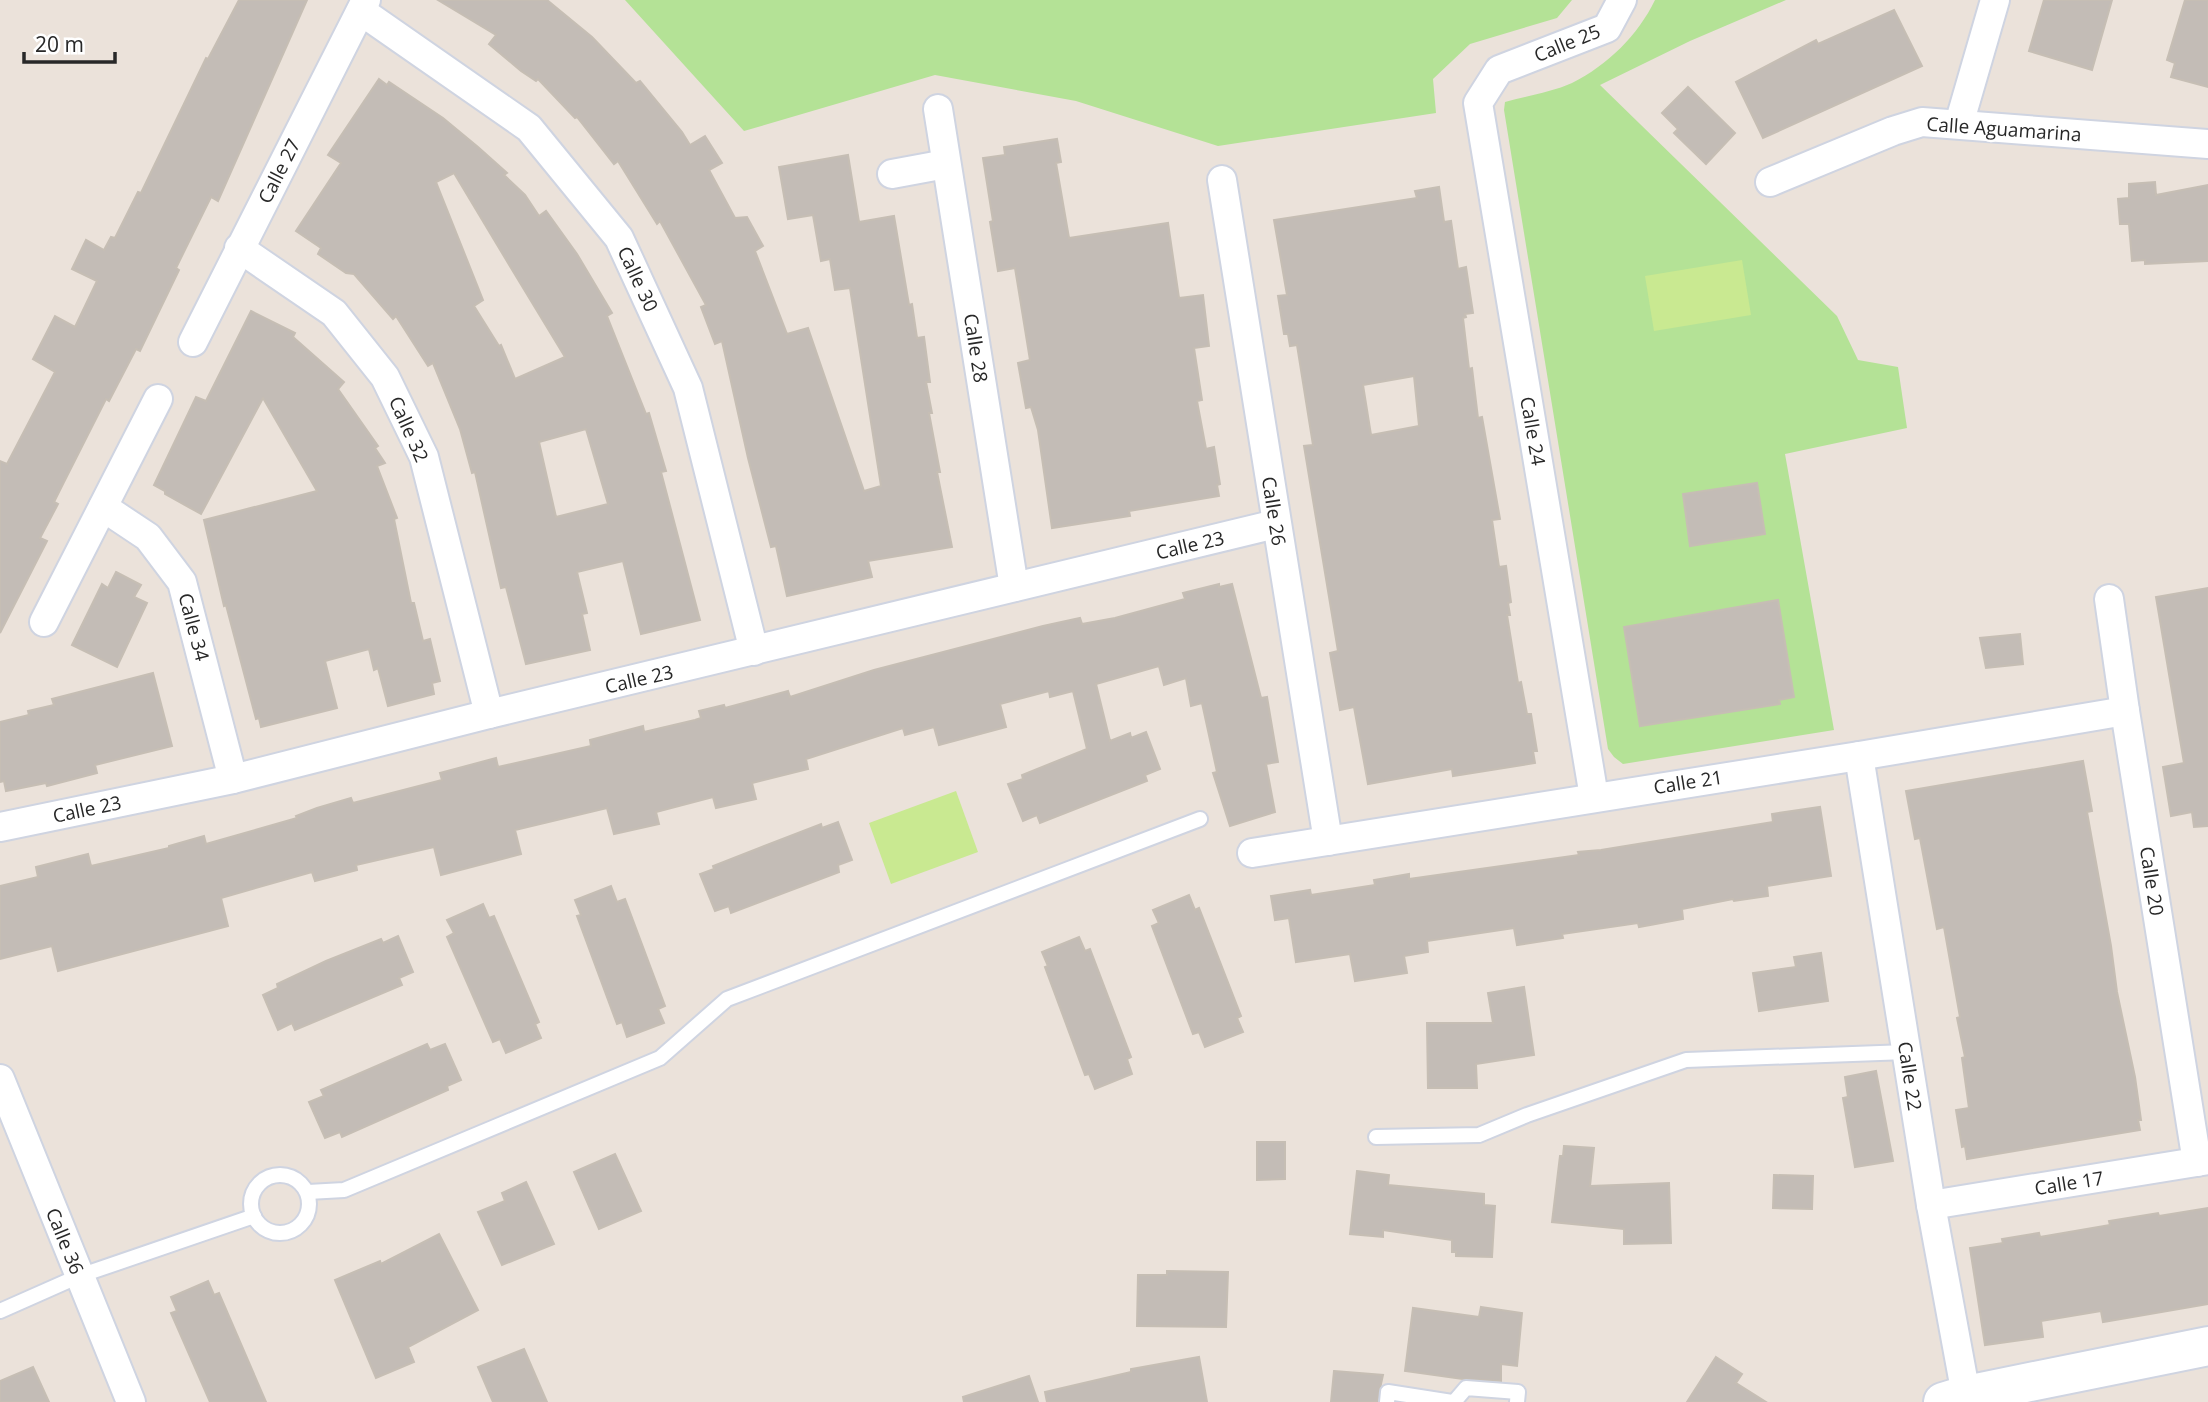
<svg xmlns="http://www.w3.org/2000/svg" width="2208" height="1402" font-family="'Open Sans',sans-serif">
	<rect width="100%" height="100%" fill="#ebe2da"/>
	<g fill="#b4e296">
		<polygon points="625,0 1572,0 1557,18 1470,44 1433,79 1436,113 1218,146 1076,101 935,75 744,131"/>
		<path d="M1655,0H1786L1690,41L1600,85L1837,316L1858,360L1898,367L1907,428L1785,454L1834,730L1623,764L1614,757L1608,749L1504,110L1505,102C1526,96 1552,92 1572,83C1608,65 1638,35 1655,0Z"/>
	</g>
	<g fill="#c9e991">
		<polygon points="1742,260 1751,315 1654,331 1645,276"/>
		<polygon points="956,791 978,852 891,884 869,823"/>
	</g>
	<g fill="#c3bcb6" stroke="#c6beb4" stroke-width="2" fill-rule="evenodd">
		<polygon points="239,0 307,0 218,201 211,197 176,268 179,270 140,351 136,349 109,401 106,399 64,482 54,502 58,504 40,538 47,541 0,633 0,461 7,464 55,372 33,359 55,316 75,327 97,281 72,269 86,240 104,250 111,237 115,238 138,192 141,193 206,58 208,59"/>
		<polygon points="438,0 547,0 592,37 636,83 640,81 682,132 690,145 705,136 722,163 709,170 735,218 747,217 763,246 755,251 787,334 808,328 864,491 881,486 850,288 835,290 830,259 821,261 813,215 788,219 779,167 848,155 859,222 894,216 909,305 912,304 917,338 924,337 930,382 926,382 932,413 929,413 940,472 937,472 952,547 868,561 872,577 787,596 776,546 771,547 748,458 722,341 715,344 701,307 706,305 660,221 657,224 618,161 614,164 577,117 575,118 538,79 536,81 521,71 489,44 496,35"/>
		<polygon points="2044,0 2112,0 2092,70 2029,51"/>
		<polygon points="2185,0 2208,0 2208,87 2171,77 2175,63 2167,60"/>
		<polygon points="1894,10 1922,66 1763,138 1736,82 1816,40 1818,44"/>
		<path d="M379,79L387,85L389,82L443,118L478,147L507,173L504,175L525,195L539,216L546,211L577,254L612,313L607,316L646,414L649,413L666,471L661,472L700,620L641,634L623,561L577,572L587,613L582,614L590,650L526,664L506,587L501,588L475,472L472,473L460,429L433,363L428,366L396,316L393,319L354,274L346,273L318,254L321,248L296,231L341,163L328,155ZM454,173L511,268L565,357L515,379L501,345L499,346L474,306L483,300L436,182ZM586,429L608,504L556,517L539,442Z"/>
		<polygon points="1688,87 1735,133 1706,164 1674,133 1678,129 1662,113"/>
		<polygon points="1057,139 1061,162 1056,163 1069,238 1168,223 1179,298 1203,295 1209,346 1194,348 1202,400 1197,401 1206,449 1214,447 1220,484 1217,485 1219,496 1129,511 1130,516 1052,528 1038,430 1031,407 1026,408 1018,363 1030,360 1015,268 998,271 990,222 993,221 983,158 1005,155 1004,147"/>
		<polygon points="2155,182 2156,195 2208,185 2208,261 2145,264 2145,260 2132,261 2129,224 2120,224 2118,199 2129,198 2129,184"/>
		<path d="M1439,187L1444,222L1451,221L1458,269L1466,267L1473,313L1465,314L1466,317L1463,318L1469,369L1472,368L1478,418L1482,417L1500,519L1492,520L1499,567L1506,566L1511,602L1508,603L1510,615H1507L1518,683L1521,682L1527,714H1531L1537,751H1533L1535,763L1453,776L1452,769L1368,784L1354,707L1340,710L1330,653L1338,651L1304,446L1313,445L1297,345L1290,346L1288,334H1284L1278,296L1287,295L1274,220L1417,198L1415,191ZM1414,376L1419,426L1371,435L1363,385Z"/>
		<polygon points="251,311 295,333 293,337 344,382 338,389 378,446 375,448 385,463 377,466 397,518 394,519 411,603 414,603 423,641 430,639 440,681 432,683 434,694 388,706 378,668 374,670 369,649 325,661 337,708 261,727 259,718 256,719 226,605 224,606 204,520 317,491 263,398 201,514 165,494 165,491 154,485 196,397 206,401"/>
		<polygon points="1757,483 1765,534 1690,546 1683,494"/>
		<polygon points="116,572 141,585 134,597 147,603 117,667 72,645 102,584 108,588"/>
		<polygon points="1219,584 1219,587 1232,584 1261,698 1267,697 1278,762 1266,764 1275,812 1230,826 1213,773 1217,772 1202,703 1191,706 1186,678 1164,685 1159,666 1096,684 1110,741 1130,733 1131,738 1146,732 1160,769 1145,775 1147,781 1040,823 1037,815 1023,821 1008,784 1023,779 1022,775 1087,749 1073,691 1050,697 1049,691 1000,704 1006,727 939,745 934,727 905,735 903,728 806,759 808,769 752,783 756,799 716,808 713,797 656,812 659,824 614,834 607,808 515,830 521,854 441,875 434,847 356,865 357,870 315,881 312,872 221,898 228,926 58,971 52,946 0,959 0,886 38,877 36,867 88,854 91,866 169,848 169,846 204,836 206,844 297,818 296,816 317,808 351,798 353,803 442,780 440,773 496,758 498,767 591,746 590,740 643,726 644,732 695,720 701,718 699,711 724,705 725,708 788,691 790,697 874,670 1043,626 1080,618 1082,624 1115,618 1185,599 1183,593"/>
		<polygon points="2208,588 2208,826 2194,827 2192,812 2171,816 2163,767 2184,763 2156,597"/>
		<polygon points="1778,600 1794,697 1779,700 1780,704 1640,726 1624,627"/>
		<polygon points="2020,634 2023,664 1986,668 1980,638"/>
		<polygon points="153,673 172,746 95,765 97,773 47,786 46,783 6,791 4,781 0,782 0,722 29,715 28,711 54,705 52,699"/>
		<polygon points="2083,761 2092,811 2087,812 2111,946 2117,992 2135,1077 2141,1120 2138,1120 2140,1130 1967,1159 1965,1146 1962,1147 1956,1110 1969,1108 1962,1058 1965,1057 1957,1018 1960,1017 1944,927 1937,929 1920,838 1915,839 1906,791"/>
		<polygon points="1820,807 1831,876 1767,886 1768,896 1734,901 1733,899 1682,909 1683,919 1639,927 1638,923 1562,934 1563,938 1517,945 1514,928 1427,941 1428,952 1404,956 1407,973 1355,981 1350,954 1296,962 1289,918 1275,920 1271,896 1310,890 1311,895 1375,885 1374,880 1409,874 1409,879 1579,855 1578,852 1601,850 1773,822 1772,814"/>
		<polygon points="838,822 852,860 838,865 839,872 731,913 729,906 715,911 700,874 714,869 713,866 821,824 822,828"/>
		<polygon points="611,886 617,902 625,899 665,1006 658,1009 664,1023 627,1037 622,1022 617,1024 577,916 581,915 575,900"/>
		<polygon points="1189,895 1195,910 1199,908 1241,1016 1237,1018 1243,1032 1205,1047 1199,1032 1193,1034 1152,926 1159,923 1153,910"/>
		<polygon points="483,904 489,918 494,916 539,1022 535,1024 541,1038 506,1053 500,1039 493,1042 447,937 454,933 447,920"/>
		<polygon points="398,936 413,972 399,978 402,985 295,1030 292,1023 278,1030 263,995 278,988 277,984 326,961 381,939 383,943"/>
		<polygon points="1079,937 1085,951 1090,949 1131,1057 1127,1059 1132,1074 1095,1089 1089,1074 1085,1075 1045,967 1048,966 1042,952"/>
		<polygon points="1821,953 1828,1001 1759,1011 1753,973 1796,967 1794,957"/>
		<polygon points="1524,987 1534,1055 1476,1064 1477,1088 1428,1088 1427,1023 1493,1023 1488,993"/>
		<polygon points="427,1044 430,1050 445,1044 461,1080 447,1086 448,1090 342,1137 340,1132 325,1138 309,1102 324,1096 321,1090"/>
		<polygon points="1876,1071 1893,1161 1855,1167 1843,1098 1848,1097 1845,1077"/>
		<polygon points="1257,1142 1285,1142 1285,1179 1257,1180"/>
		<polygon points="1564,1146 1594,1148 1590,1186 1669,1183 1671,1243 1624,1244 1624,1229 1552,1222 1560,1156 1563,1156"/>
		<polygon points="615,1154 641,1211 599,1229 574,1172"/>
		<polygon points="1357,1171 1389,1175 1388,1185 1484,1194 1484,1205 1495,1206 1492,1257 1456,1256 1456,1252 1452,1252 1452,1240 1383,1230 1383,1237 1350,1234"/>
		<polygon points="1774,1175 1813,1176 1812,1209 1773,1208"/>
		<polygon points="526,1182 554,1244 502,1265 478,1212 505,1201 502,1193"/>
		<polygon points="2208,1208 2208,1304 2103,1322 2101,1311 2041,1321 2043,1337 1985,1345 1970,1248 2003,1243 2002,1239 2039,1233 2040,1237 2110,1225 2109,1221 2158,1213 2159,1216"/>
		<polygon points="439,1234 478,1310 408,1347 414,1362 376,1378 335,1280 380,1261 381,1264"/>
		<polygon points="1167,1271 1228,1272 1226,1327 1137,1326 1138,1275 1167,1275"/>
		<polygon points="208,1281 214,1295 219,1293 266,1402 210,1402 171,1313 177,1311 171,1297"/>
		<polygon points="1481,1307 1522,1313 1517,1366 1501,1364 1501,1381 1463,1379 1405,1371 1413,1308 1479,1317"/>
		<polygon points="524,1349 547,1402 493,1402 478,1367"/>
		<polygon points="1199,1357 1207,1402 1047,1402 1045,1392 1131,1372 1131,1369"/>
		<polygon points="1716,1357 1742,1374 1736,1383 1766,1402 1687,1402"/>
		<polygon points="33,1367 49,1402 0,1402 0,1381"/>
		<polygon points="1334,1371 1383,1375 1377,1402 1331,1402"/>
		<polygon points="1029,1376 1038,1402 964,1402 963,1397"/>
	</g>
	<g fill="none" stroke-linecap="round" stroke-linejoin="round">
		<g stroke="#cfd4e1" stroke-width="18">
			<g id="lane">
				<polyline points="1376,1137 1479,1135 1527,1115 1686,1060 1907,1052"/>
				<circle cx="280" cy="1204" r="29"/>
				<polyline points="308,1192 344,1190 660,1058 727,999 1200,819"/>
				<polyline points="0,1311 79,1276 254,1216"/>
				<polyline points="1387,1402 1388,1392 1452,1402"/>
				<polyline points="1454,1402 1466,1388 1518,1392 1517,1402"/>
			</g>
		</g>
		<g stroke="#cfd4e1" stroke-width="32">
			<g id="street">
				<polyline points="361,11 529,128 619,238 688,388 754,651"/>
				<polyline points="938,109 1014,587"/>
				<polyline points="1959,124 1995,0"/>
				<polyline points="892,174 946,164"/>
				<polyline points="1222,180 1328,841"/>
				<polyline points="1770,182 1893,131 1922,122 2208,144"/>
				<polyline points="239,248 334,313 385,377 424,457 489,714"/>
				<polyline points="193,342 366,0"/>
				<polyline points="103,507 148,537 182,582 233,779"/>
				<polyline points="2109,599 2125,711 2197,1162"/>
				<polyline points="44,622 158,399"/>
				<polyline points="1859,756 1931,1205 1966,1395"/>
				<polyline points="1594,797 1478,103 1499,70 1607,28 1622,0"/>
				<polyline points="0,827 233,779 489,714 1276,524"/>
				<polyline points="1252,853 1859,756 2125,711"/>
				<polyline points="0,1079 131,1402"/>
				<polyline points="1931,1205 2208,1160"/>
			</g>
		</g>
		<g stroke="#cfd4e1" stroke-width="42">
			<polyline id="secondary" points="1943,1402 1966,1395 2208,1346"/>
		</g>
		<use href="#lane" stroke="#fff" stroke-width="14"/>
		<use href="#street" stroke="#fff" stroke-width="28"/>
		<use href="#secondary" stroke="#fff" stroke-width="38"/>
	</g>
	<g text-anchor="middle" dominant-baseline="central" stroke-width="5" stroke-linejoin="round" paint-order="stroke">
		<g font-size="19" fill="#282828" stroke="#fff">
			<text transform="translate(1567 43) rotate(-22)">Calle 25</text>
			<text transform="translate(2004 129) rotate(4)">Calle Aguamarina</text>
			<text transform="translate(279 171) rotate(-63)">Calle 27</text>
			<text transform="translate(638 279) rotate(65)">Calle 30</text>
			<text transform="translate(976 348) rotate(81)">Calle 28</text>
			<text transform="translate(409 429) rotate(66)">Calle 32</text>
			<text transform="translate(1533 431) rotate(80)">Calle 24</text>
			<text transform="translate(1274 511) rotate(81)">Calle 26</text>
			<text transform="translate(1190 545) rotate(-13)">Calle 23</text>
			<text transform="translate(194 627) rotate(75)">Calle 34</text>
			<text transform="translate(639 679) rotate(-13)">Calle 23</text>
			<text transform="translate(1688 782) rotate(-9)">Calle 21</text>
			<text transform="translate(87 809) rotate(-12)">Calle 23</text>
			<text transform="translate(2152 881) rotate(81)">Calle 20</text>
			<text transform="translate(1910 1076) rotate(81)">Calle 22</text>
			<text transform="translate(2069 1183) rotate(-9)">Calle 17</text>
			<text transform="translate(65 1241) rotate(68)">Calle 36</text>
		</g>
	</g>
	<path d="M24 52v10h91v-10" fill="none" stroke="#282828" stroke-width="3.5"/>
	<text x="35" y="52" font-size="21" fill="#282828" stroke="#ffffff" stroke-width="5" paint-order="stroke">20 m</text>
</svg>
